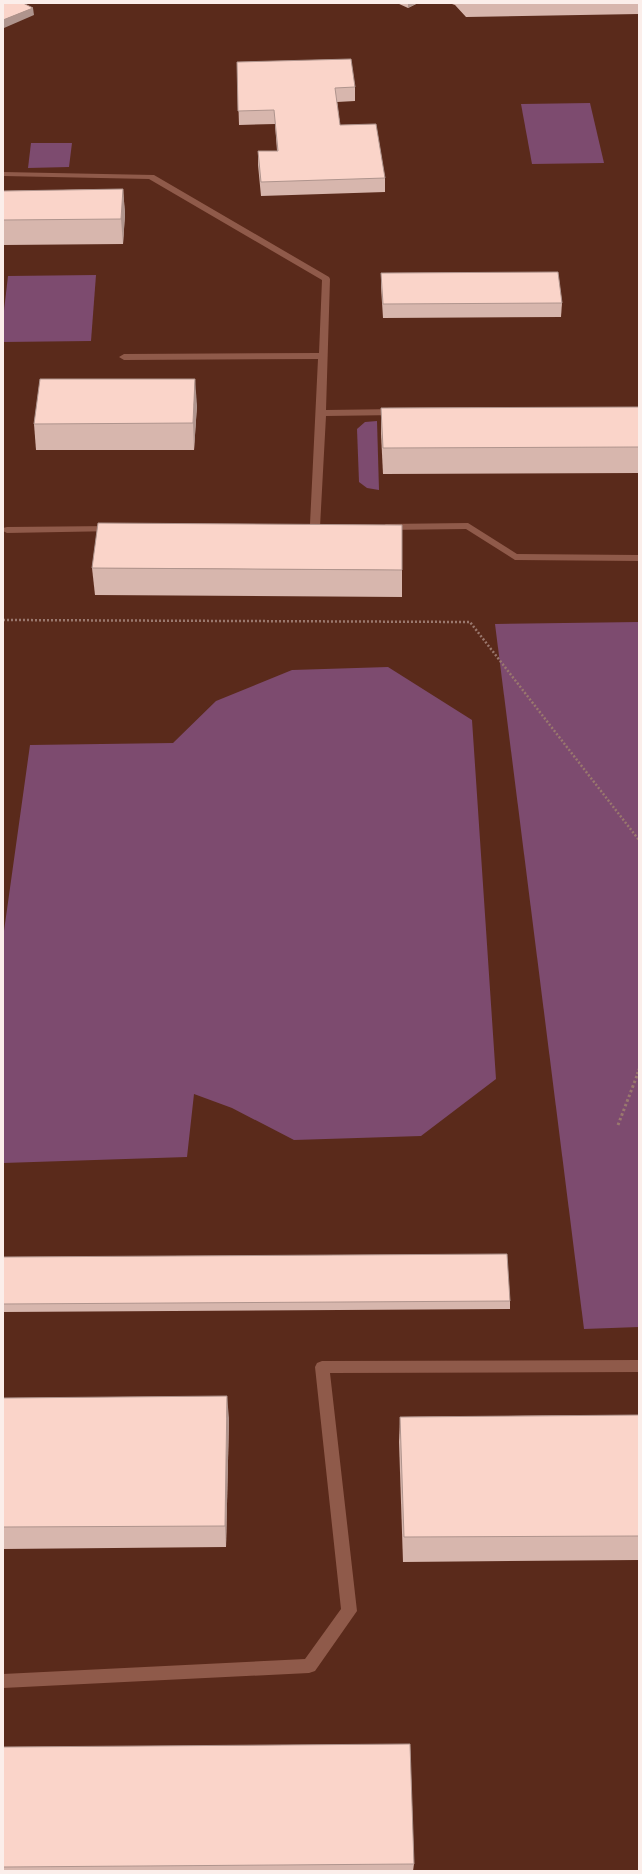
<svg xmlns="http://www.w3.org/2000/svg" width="642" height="1874" font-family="Bitter,serif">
	<rect width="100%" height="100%" fill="#5a2a1b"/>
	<g fill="#7d4b6f">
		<polygon points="590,103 604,163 532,164 521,104"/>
		<polygon points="31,143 72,143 69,167 28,168"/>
		<polygon points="96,275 91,341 3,342 3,319 8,276"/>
		<polygon points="377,421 379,490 367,488 359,482 357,429 365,422"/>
		<polygon points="639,622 639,1327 584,1329 495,624"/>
		<polygon points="388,667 472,720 496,1079 421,1136 294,1140 232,1108 194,1094 187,1157 3,1163 3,938 30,745 173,743 216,701 292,670"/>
	</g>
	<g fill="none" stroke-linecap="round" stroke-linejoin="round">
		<g stroke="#9a786e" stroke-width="2.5" stroke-dasharray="2 2" stroke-linecap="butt">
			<polyline points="3,620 470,622 639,840"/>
			<polyline points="637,1074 639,1069"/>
		</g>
		<polyline stroke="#9a786e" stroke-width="3" stroke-dasharray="2.5 2.5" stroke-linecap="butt" points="618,1125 638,1073"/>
		<g fill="#8f5a4a" fill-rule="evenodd">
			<polygon points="3,172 154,175 329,277 330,279 326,410 398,409 403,412 398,415 326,416 320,527 319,529 303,531 298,528 299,526 310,524 318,359 124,360 119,357 124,354 319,353 322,280 149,179 3,176"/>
			<polygon points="468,523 517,554 639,555 639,561 515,560 466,529 386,530 381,527 386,524"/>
			<polygon points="113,526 117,527 118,529 117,531 7,533 3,531 3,528 7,527"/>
			<polygon points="639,1360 639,1372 330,1373 357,1611 315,1671 309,1673 3,1688 3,1674 305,1659 341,1609 315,1367 317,1363 322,1361"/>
		</g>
	</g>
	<g fill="#d7b6ad">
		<polygon points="397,3 418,3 408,8"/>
		<polygon points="449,3 639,3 639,14 466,17 455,5"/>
		<polygon points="237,62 355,87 355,101 337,102 340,125 385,178 385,192 261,196 258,165 258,151 277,151 275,124 239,125"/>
		<polygon points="123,189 125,214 123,244 3,245 3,191"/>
		<polygon points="381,273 562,303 561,317 383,318 381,287"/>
		<polygon points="197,405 194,450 36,450 34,424"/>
		<polygon points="639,407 639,473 383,474 381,434 381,408"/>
		<polygon points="92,568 402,570 402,597 95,595"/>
		<polygon points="3,1257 510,1301 510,1309 3,1312"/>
		<polygon points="3,1398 229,1418 226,1547 3,1549"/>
		<polygon points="639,1415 639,1560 403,1562 399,1442 400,1417"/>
		<polygon points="3,1747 414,1864 413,1871 3,1871"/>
	</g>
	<g fill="#af948d">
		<polygon points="408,3 418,3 408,8"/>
		<polygon points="33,8 34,15 4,28 3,20"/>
		<polygon points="123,189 125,214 123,244 121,219"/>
		<polygon points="195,379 197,405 194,450 193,423"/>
		<polygon points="227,1396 229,1418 226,1547 225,1526"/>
	</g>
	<g fill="#fad4c9" stroke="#af948d">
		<polygon points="3,3 23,3 33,8 3,20"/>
		<polygon points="351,59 355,87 335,88 340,125 376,124 385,178 261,182 258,151 278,151 274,110 238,111 237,62"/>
		<polygon points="123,189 121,219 3,220 3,191"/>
		<polygon points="558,272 562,303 383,304 381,273"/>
		<polygon points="40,379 195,379 193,423 34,424"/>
		<polygon points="639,407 639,447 383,448 381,408"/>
		<polygon points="98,523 402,525 402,570 92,568"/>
		<polygon points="507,1254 510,1301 3,1304 3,1257"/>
		<polygon points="227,1396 225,1526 3,1527 3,1398"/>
		<polygon points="639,1415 639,1536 404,1537 400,1417"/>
		<polygon points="410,1744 414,1864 3,1867 3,1747"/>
	</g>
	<rect width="642" height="1874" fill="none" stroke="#fbeeea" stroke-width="8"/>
</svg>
